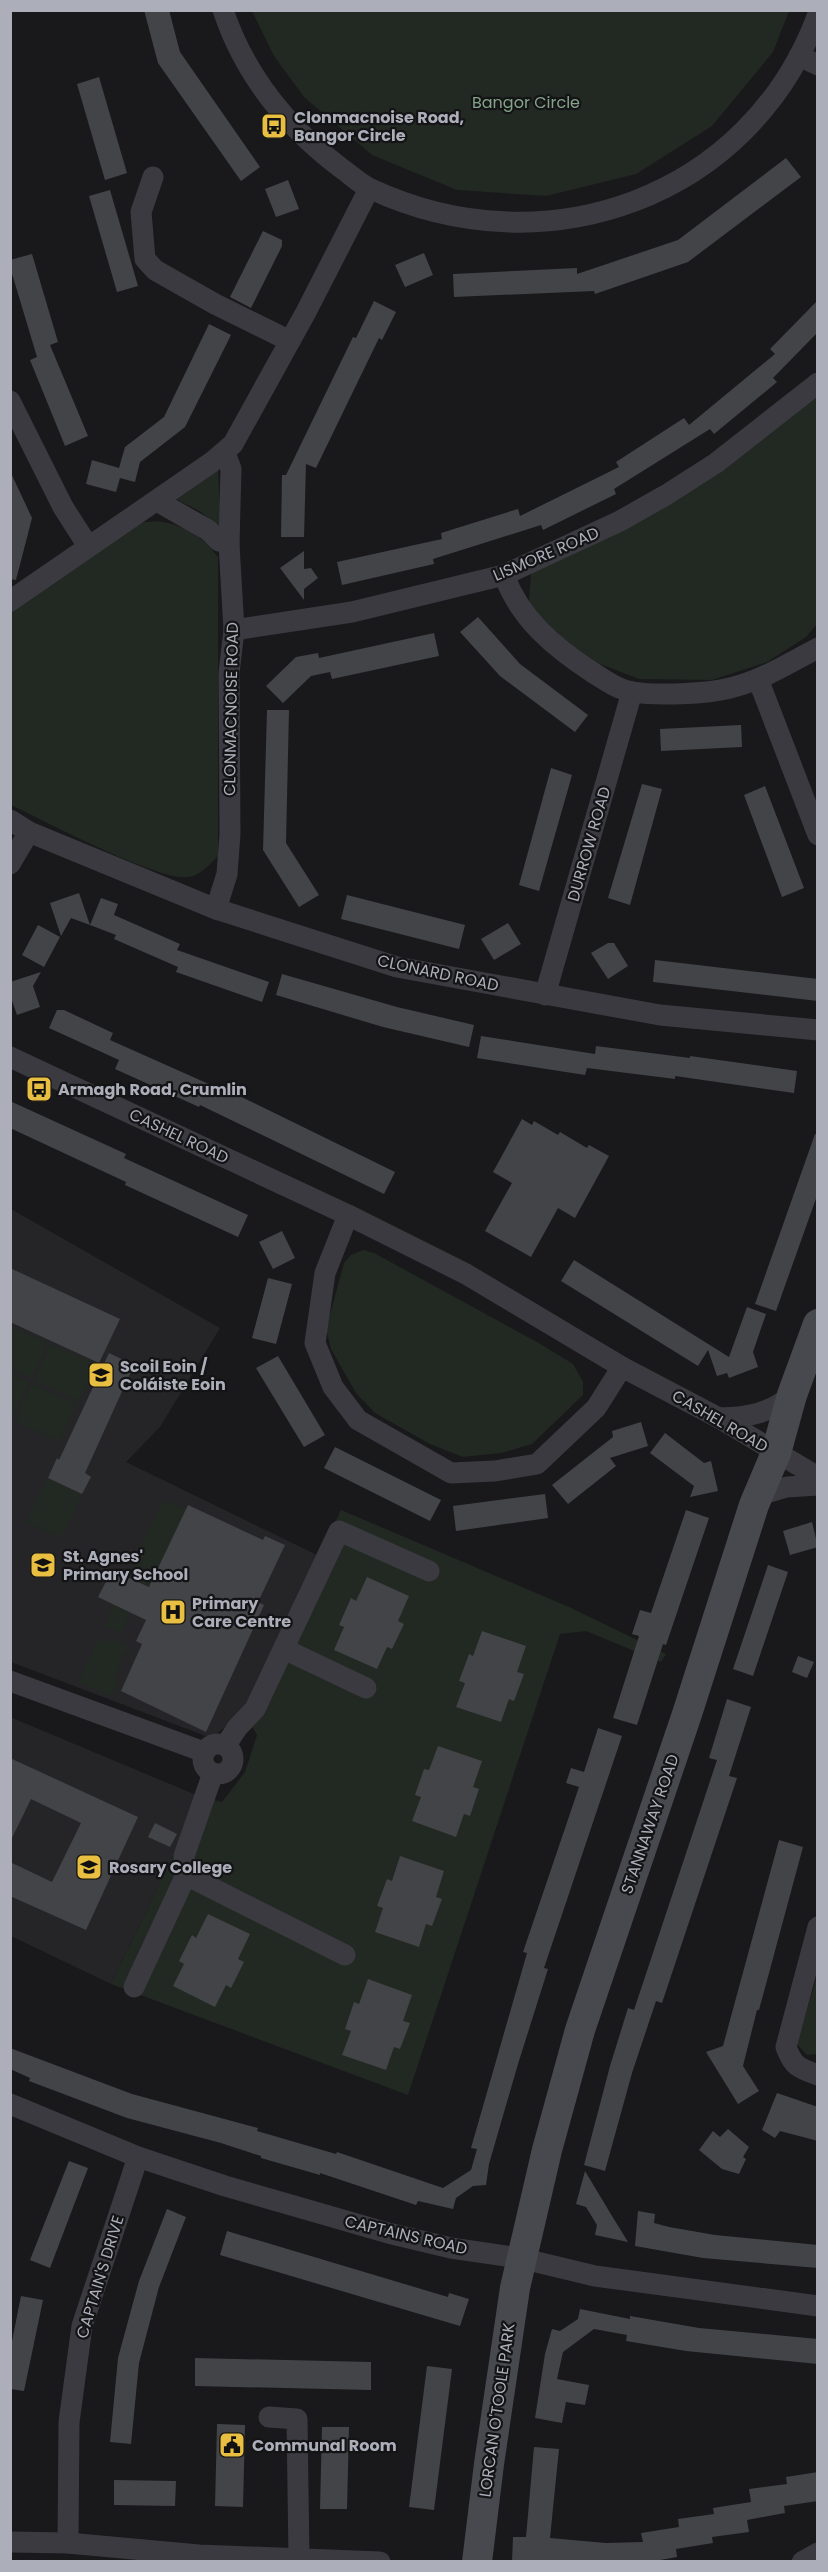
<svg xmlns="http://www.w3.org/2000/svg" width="828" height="2572" font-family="Poppins,sans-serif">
	<rect width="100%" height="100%" fill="#19191b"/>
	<g fill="#252528">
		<polygon points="11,1209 220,1328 160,1427 126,1462 319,1556 244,1712 211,1738 11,1662"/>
		<polygon points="10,1717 201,1797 111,1984 11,1936"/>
	</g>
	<g fill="#212922">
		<polygon points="252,11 789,11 773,52 712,126 636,174 546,196 457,190 372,155 304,97 274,56"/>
		<polygon points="817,391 817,624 806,637 767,662 712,680 639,679 595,662 540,622 529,601 531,573"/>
		<polygon points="218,469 221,528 201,512 176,499"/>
		<path d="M158,521C186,526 200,534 218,557V856C210,864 200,876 188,877C159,882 43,820 11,805L10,611L137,523Z"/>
		<polygon points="363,1250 374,1253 537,1342 573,1364 583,1382 583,1395 532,1444 501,1453 463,1457 430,1444 375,1413 356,1393 331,1349 326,1329 344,1263 351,1255"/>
		<polygon points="11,1326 48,1343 31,1379 11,1370"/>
		<polygon points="51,1344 96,1364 79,1401 34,1380"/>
		<polygon points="11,1374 29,1382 12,1419 10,1418"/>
		<polygon points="32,1384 77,1404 60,1441 15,1421"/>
		<polygon points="48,1478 82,1494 61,1538 26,1522"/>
		<polygon points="163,1500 186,1509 174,1534 156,1590 127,1577"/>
		<polygon points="341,1510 569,1607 666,1654 661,1662 586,1631 560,1634 408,2095 111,1984 201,1797 222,1802 245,1772 257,1735 244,1712"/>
		<polygon points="113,1605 130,1612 122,1633 105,1626"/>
		<polygon points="110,1636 133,1650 125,1651 115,1676 119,1683 110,1696 78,1682 99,1639 107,1643"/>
		<polygon points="817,1975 817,2054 807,2055 797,2044"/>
	</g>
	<g fill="#434448">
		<polygon points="144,10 169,10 180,52 260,167 241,181 158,63"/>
		<polygon points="99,77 127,173 105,180 77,84"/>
		<polygon points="786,158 801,177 688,262 595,294 594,291 454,297 453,274 577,268 577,274 678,240"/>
		<polygon points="288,180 299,209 276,217 265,189"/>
		<polygon points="110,190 138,286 117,292 89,196"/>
		<polygon points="263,231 282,240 282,246 251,308 230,297"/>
		<polygon points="424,253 433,275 405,287 395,265"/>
		<polygon points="32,254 58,342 50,345 88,436 65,446 30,360 37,357 10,267 10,260"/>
		<polygon points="818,300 818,332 773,378 777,382 714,434 710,429 614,489 616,494 543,530 541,525 433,559 434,564 342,585 337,562 442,539 441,533 518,509 520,516 619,467 616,462 684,418 689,425 775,354 770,349"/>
		<polygon points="374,301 396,312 382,340 379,338 316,468 306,464 304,537 281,537 282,475 286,475 353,337 356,338"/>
		<polygon points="209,324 231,335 185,427 140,462 135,482 120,478 116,492 86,484 92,460 119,468 125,447 164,417"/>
		<polygon points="10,471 32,518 16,580 10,579"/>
		<polygon points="304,551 304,569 311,568 318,578 304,589 304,600 280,568"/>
		<polygon points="478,617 520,664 588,715 575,732 500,676 460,632"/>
		<polygon points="434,633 439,656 332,679 330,672 311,676 283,703 266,686 296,657 318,653 319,658"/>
		<polygon points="267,710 289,710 286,843 319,895 299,907 263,850"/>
		<polygon points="741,725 742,747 661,751 660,729"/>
		<polygon points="551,768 572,775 539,891 519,885"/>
		<polygon points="642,784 662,789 630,905 608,898"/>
		<polygon points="765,786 804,888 782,897 744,795"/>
		<polygon points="79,893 90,925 71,918 61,936 50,903"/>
		<polygon points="347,895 465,925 459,949 341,919"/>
		<polygon points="101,898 118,904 114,915 180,944 177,950 269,982 262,1002 176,972 178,967 114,939 116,935 90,925"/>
		<polygon points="508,923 521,944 494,960 481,939"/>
		<polygon points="38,925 60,937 44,967 22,955"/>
		<polygon points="608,943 614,943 628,966 608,979 591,953"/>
		<polygon points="655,960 818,979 818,1001 653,982"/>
		<polygon points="41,972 33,986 40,1007 17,1015 10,995 10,982"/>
		<polygon points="282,974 397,1007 474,1025 469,1047 383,1027 276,995"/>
		<polygon points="57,1010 64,1010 113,1033 110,1040 220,1089 221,1087 395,1172 384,1194 200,1105 199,1107 115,1069 119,1060 49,1028"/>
		<polygon points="481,1036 595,1054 596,1046 690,1058 690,1056 797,1071 794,1093 675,1076 675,1079 587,1068 585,1075 477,1058"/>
		<polygon points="10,1101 126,1154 124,1158 248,1215 238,1237 125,1185 126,1182 10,1128"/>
		<polygon points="522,1119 532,1125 534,1121 558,1135 560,1132 587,1148 589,1145 609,1156 575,1218 558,1208 531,1257 485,1231 512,1183 493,1172"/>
		<polygon points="815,1134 818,1135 818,1193 776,1311 755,1304"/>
		<polygon points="282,1231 295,1258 273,1269 259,1242"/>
		<polygon points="574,1260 729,1357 747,1307 766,1314 753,1352 758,1367 729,1378 727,1373 717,1376 708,1350 698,1366 561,1281"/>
		<polygon points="10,1268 120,1319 99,1363 10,1322"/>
		<polygon points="268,1278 292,1284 276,1344 252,1338"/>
		<polygon points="109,1353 134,1365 85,1473 91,1477 82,1494 48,1478 57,1458 59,1460"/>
		<polygon points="278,1356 325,1435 304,1447 256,1368"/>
		<polygon points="641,1422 648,1446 610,1458 616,1466 568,1504 552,1485 613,1437 612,1431"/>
		<polygon points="665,1433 704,1463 711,1461 718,1491 690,1497 694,1486 650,1453"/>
		<polygon points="335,1447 441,1500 430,1521 324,1468"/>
		<polygon points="545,1494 548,1518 456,1531 453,1506"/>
		<polygon points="188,1505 263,1540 265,1536 285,1545 258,1602 264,1605 206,1732 121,1691 142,1644 136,1641 146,1620 98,1597 112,1570 149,1587"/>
		<polygon points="686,1510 709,1518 666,1645 663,1644 637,1725 613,1718 639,1636 632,1634 640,1610 651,1613"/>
		<polygon points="812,1522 818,1547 790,1555 783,1531"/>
		<polygon points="768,1565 788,1572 753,1676 733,1669"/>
		<polygon points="367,1577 409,1596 398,1621 404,1624 392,1649 387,1647 377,1669 334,1650 344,1627 339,1625 351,1598 356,1601"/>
		<polygon points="482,1631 526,1646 517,1672 524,1674 514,1701 509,1699 501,1722 456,1707 465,1683 459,1681 469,1654 473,1656"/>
		<polygon points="798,1656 814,1662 807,1678 792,1672"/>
		<polygon points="727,1699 751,1707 729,1776 737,1778 662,2003 656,2001 632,2073 605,2171 584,2165 610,2066 628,2008 634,2010 717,1760 709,1758"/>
		<polygon points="598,1728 622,1736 544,1968 548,1969 518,2064 489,2164 486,2185 473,2186 456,2198 453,2209 418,2201 416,2205 320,2173 320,2175 261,2158 261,2156 221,2143 127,2118 29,2081 30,2078 10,2069 10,2048 132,2094 258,2128 257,2131 336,2154 337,2152 443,2188 471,2170 477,2149 471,2148 527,1953 523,1952 579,1787 566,1783 571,1768 584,1772"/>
		<polygon points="438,1746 482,1761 473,1787 479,1789 470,1816 464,1814 456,1837 412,1821 421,1797 415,1795 424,1769 429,1770"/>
		<polygon points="10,1758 138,1817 86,1930 10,1896 10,1862 52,1882 81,1823 31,1799 10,1842"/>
		<polygon points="155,1823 177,1834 170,1847 148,1837"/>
		<polygon points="779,1840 803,1847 759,2010 757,2010 743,2066 759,2091 738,2104 706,2052 723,2046"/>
		<polygon points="400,1856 444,1871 436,1897 442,1899 432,1926 426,1924 419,1947 375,1932 383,1908 377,1906 387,1879 392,1881"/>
		<polygon points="208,1914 250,1934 238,1959 244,1962 231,1988 226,1985 215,2007 173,1986 184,1964 179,1961 192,1935 196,1938"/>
		<polygon points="368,1979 412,1995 403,2021 410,2023 400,2049 394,2047 386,2070 342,2055 351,2031 345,2029 354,2002 359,2004"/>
		<polygon points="777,2093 818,2107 818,2141 780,2131 775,2138 762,2130"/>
		<polygon points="728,2129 749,2147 743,2157 746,2159 739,2174 722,2169 699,2150 713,2131 720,2137"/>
		<polygon points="69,2161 88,2168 50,2268 30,2260"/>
		<polygon points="585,2171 612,2216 628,2242 595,2235 597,2225 586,2207 576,2204"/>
		<polygon points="167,2209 186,2217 159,2287 139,2363 131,2444 110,2442 118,2358 139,2281"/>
		<polygon points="638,2211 655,2214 654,2223 669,2227 715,2235 818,2245 818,2268 703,2258 635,2246"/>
		<polygon points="227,2231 448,2297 449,2293 469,2299 460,2326 220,2255"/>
		<polygon points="21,2296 43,2300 24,2391 10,2389 10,2351"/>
		<polygon points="580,2309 630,2319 630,2316 699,2328 818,2339 818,2364 686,2351 626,2341 627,2335 594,2329 563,2352 557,2379 589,2385 585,2405 566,2402 562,2423 535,2418 545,2354 552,2329 560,2331 578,2319"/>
		<polygon points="195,2358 371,2362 371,2390 195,2386"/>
		<polygon points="427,2366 452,2369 434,2510 409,2507"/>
		<polygon points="217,2424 245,2425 243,2507 215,2506"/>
		<polygon points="322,2427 349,2427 347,2509 320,2509"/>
		<polygon points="534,2447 559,2449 550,2538 606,2543 643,2542 641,2533 679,2527 678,2519 714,2514 713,2508 751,2502 749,2489 787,2484 786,2477 818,2472 818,2501 784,2506 785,2513 747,2520 749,2532 712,2537 713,2543 676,2549 677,2557 649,2562 512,2562 513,2537 526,2537"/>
		<polygon points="114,2480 176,2481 175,2506 114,2505"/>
	</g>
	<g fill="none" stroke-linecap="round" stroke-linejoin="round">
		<g stroke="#3a3a40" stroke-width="21">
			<path d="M223,10C245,76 287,127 341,168C351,175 360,184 371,189C545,270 750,199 818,14"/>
			<polyline points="799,56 818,65"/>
			<polyline points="153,177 141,212 145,259 155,270 215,304 290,341"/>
			<polyline points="10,401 63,507 88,546"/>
			<polyline points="157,501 208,530 219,541 229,544"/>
			<path d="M504,575C520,619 554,647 592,672C605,680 618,690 633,692C657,696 707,694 730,688C761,681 789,663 818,648"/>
			<polyline points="10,601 212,462 233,444 306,312 369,189"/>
			<polyline points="234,630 352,612 504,575 620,521 666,495 716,463 818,383"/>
			<polyline points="758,679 818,835"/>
			<polyline points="10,820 29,832 216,909 397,967 660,1015 818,1030"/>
			<polyline points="10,864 29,832"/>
			<polyline points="216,909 227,874 230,834 229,673 234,630 229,544 231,469 225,453"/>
			<polyline points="545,995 632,692"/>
			<polyline points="10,1057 348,1215 466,1274 622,1367 719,1418 818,1477"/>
			<polyline points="348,1215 325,1273 315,1343 333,1387 358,1420 451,1473 495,1471 537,1464 596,1408 622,1367"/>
			<path d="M719,1418C748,1417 769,1414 792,1395"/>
			<polyline points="759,1495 787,1487 818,1485"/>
			<polyline points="284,1649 366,1688"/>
			<polyline points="10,1681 204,1752"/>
			<circle cx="218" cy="1759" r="15"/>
			<polyline points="226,1745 237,1728 255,1709 339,1531 429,1571"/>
			<polyline points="213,1773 184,1856 186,1875 345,1955"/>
			<path d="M818,1927L786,2047C793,2066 798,2068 818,2075"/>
			<polyline points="134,1987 186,1875"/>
			<polyline points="10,2104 138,2157 225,2186 388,2233 451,2248 520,2258 595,2276 818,2306"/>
			<polyline points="269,2417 297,2419 299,2559"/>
			<polyline points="10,2542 68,2543 199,2555 380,2562"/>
			<polyline points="68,2543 69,2422 82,2326 138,2157"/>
			<polyline points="802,2562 818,2553"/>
		</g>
		<polyline stroke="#48494f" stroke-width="30" points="477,2562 489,2464 515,2288 547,2150 580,2030 687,1714 754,1505 776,1453 792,1395 818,1324"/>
	</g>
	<defs>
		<g id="bus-square" transform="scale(1.35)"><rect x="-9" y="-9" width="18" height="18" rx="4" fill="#e9bf42" stroke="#141416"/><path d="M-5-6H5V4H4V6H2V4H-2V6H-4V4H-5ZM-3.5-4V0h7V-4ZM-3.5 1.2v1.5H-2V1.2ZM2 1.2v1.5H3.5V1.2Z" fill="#111"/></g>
		<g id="school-square" transform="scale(1.35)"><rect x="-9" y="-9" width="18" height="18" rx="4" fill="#e9bf42" stroke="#141416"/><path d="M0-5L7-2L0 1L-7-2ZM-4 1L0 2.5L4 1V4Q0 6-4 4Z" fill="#111"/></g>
		<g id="hospital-square" transform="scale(1.35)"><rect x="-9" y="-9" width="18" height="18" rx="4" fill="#e9bf42" stroke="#141416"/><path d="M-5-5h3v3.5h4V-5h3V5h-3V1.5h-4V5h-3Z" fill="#111"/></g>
		<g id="civic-square" transform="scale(1.35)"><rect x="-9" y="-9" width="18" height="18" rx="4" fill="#e9bf42" stroke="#141416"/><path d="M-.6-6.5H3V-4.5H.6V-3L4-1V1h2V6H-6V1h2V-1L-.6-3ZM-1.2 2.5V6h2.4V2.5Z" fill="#111"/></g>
	</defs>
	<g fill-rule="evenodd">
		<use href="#bus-square" x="274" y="126"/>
		<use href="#bus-square" x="39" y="1089"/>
		<use href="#school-square" x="101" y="1375"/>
		<use href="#school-square" x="43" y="1565"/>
		<use href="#hospital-square" x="173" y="1612"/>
		<use href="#school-square" x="89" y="1867"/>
		<use href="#civic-square" x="232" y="2445"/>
	</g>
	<g text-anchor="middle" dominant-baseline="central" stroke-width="4.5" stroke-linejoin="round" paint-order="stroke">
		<g font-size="16" fill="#84a488" stroke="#141416">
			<text x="526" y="102">Bangor Circle</text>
		</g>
		<g font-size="16" font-weight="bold" fill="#acafba" stroke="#141416" text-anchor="start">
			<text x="294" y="117">Clonmacnoise Road,<tspan x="294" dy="18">Bangor Circle</tspan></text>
			<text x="58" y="1089">Armagh Road, Crumlin</text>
			<text x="120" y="1366">Scoil Eoin /<tspan x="120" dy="18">Coláiste Eoin</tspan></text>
			<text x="63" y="1556">St. Agnes'<tspan x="63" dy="18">Primary School</tspan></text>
			<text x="192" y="1603">Primary<tspan x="192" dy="18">Care Centre</tspan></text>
			<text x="109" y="1867">Rosary College</text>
			<text x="252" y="2445">Communal Room</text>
		</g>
		<g font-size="16" fill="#acafba" stroke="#141416">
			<text transform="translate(546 554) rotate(-23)">LISMORE ROAD</text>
			<text transform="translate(231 709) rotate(-89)">CLONMACNOISE ROAD</text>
			<text transform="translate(589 844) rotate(-74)">DURROW ROAD</text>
			<text transform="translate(438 973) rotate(12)">CLONARD ROAD</text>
			<text transform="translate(179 1136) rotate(25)">CASHEL ROAD</text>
			<text transform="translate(720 1421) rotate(30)">CASHEL ROAD</text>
			<text transform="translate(650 1824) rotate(-71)">STANNAWAY ROAD</text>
			<text transform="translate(406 2235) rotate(13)">CAPTAINS ROAD</text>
			<text transform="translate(100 2277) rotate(-73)">CAPTAIN'S DRIVE</text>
			<text transform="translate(497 2410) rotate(-82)">LORCAN O'TOOLE PARK</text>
		</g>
	</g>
	<rect width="828" height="2572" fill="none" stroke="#acafba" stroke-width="24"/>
</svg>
